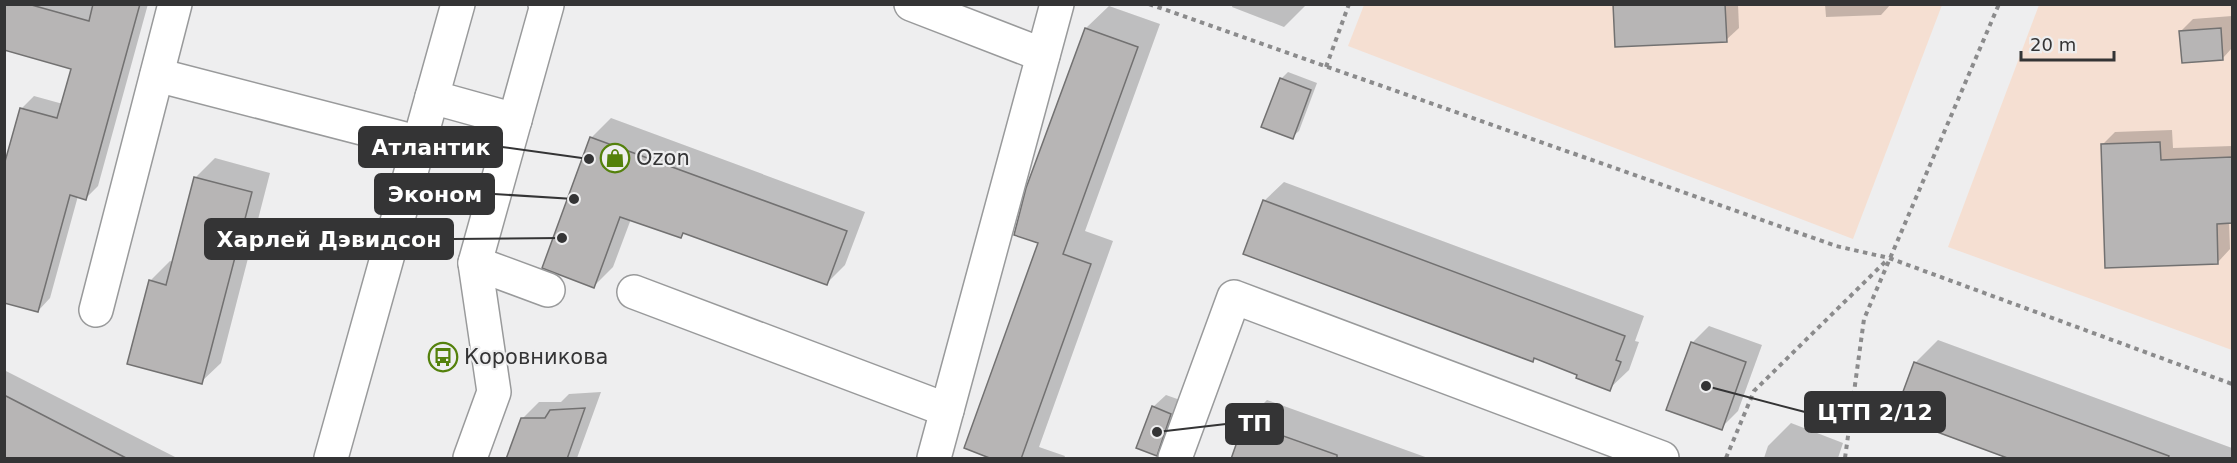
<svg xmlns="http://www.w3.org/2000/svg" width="2237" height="463" font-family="'DejaVu Sans',sans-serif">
	<rect width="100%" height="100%" fill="#eeeeef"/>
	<g fill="#f5dfd2">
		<polygon points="1364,5 1942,5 1853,239 1348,46"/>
		<polygon points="2039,5 2232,5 2232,350 1948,247"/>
	</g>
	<g fill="#0003">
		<polygon points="4,4 85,4 94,7 95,4 148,4 98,186 86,198 78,196 50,298 38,311 22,108 34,96 63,104 73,68"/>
		<polygon points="1233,4 1307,4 1284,27 1232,7"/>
		<polygon points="1615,4 1738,4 1739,28 1726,40"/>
		<polygon points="1825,4 1891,4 1881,15 1826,17"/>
		<polygon points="1109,6 1160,24 1085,231 1113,241 1039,447 1065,456 1064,458 990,458 1086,28"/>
		<polygon points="2232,16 2232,48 2222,59 2181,31 2193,19"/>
		<polygon points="1288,72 1317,83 1299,131 1292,137 1281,79"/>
		<polygon points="611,118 865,212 845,265 826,284 685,232 680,236 631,219 613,267 594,286 544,267 592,137"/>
		<polygon points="2172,130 2173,148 2232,146 2232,222 2229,222 2230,249 2218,262 2103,144 2115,132"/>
		<polygon points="215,158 270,173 221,363 201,382 150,281 170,261 174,262 195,178"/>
		<polygon points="1284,182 1644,316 1635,341 1639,342 1629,370 1609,389 1579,374 1535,357 1532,361 1264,201"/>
		<polygon points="1709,326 1762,345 1738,411 1721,428 1692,343"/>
		<polygon points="1938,340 2232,448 2232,458 2014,458 1915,363"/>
		<polygon points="4,370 177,458 4,458"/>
		<polygon points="601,392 577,458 508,458 522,419 539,402 561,402 569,394"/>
		<polygon points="1166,395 1183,401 1169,441 1157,454 1153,407"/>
		<polygon points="1267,400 1428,458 1232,458 1245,422"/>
		<polygon points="1791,423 1843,443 1838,458 1764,458 1768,446"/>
	</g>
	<g fill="#b7b5b5" stroke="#727171" stroke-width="1.5">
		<polygon points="4,4 28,4 89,21 93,4 140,4 86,200 70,195 38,312 4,303 4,165 20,108 57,118 71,69 4,50"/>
		<polygon points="1613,4 1725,4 1727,42 1615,47"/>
		<polygon points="1085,28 1138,47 1063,254 1091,264 1021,459 992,459 964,448 1038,243 1014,235 1026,188"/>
		<polygon points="2221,28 2223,60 2182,63 2179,31"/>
		<polygon points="1280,78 1311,90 1293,139 1261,127"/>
		<polygon points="590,137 847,231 827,285 683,233 681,238 620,217 594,288 542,268"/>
		<polygon points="2160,142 2161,160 2232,157 2232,223 2217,224 2218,264 2105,268 2101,144"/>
		<polygon points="194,177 252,192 202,384 127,364 149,280 166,285"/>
		<polygon points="1263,200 1625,336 1616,360 1621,362 1610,391 1576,378 1577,375 1534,358 1533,362 1243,254"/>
		<polygon points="1691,342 1746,362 1722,430 1666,410"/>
		<polygon points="1914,362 2169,456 2168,459 2010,459 1894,416"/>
		<polygon points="4,395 128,459 4,459"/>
		<polygon points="1152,406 1171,414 1157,456 1136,448"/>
		<polygon points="585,408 567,459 506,459 521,418 545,418 550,410"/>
		<polygon points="1244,422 1337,455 1337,459 1231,459"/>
	</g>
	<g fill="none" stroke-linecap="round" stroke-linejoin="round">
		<g stroke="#999a9b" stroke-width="36">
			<g id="minor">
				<polyline points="911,4 1043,55"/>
				<polyline points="157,75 420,143"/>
				<polyline points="432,97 515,120"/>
				<polyline points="475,263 548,290"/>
				<polyline points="634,292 947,410"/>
				<polyline points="96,310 175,4"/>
				<polyline points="331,458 458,4"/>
				<polyline points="470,458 494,392 475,263 547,5 545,4"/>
				<polyline points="934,458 1057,4"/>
				<polyline points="1175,458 1234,297 1662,458"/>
			</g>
		</g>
		<g stroke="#8b8b8c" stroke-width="4" stroke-dasharray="4.5 4.5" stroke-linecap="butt">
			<polyline points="1149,4 1836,246 1889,258 2232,384"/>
			<polyline points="1326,67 1349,4"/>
			<polyline points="1726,458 1754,391 1886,261"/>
			<polyline points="1845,458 1864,319 1999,4"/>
		</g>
		<use href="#minor" stroke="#fff" stroke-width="33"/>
	</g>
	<defs>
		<g id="shop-ring" transform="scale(1.5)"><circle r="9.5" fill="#eeeeef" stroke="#54810c" stroke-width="1.5"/><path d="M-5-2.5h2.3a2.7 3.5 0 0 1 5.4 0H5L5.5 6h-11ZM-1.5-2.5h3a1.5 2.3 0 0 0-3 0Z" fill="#54810c"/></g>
		<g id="bus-ring" transform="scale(1.5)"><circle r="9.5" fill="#eeeeef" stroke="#54810c" stroke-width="1.5"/><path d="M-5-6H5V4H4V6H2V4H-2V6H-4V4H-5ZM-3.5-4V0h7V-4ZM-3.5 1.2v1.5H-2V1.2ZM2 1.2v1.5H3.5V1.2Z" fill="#54810c"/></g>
	</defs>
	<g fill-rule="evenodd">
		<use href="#shop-ring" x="615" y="158"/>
		<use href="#bus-ring" x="443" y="357"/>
	</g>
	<g text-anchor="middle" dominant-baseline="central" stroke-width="4.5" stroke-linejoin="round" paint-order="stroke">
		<g font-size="21" fill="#343435" stroke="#eeeeef" text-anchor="start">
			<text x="636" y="158">Ozon</text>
			<text x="464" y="357">Коровникова</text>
		</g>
	</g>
	<path fill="none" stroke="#343435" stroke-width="2" d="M589 159L502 147M574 199L494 194M562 238L453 239M1706 386L1805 412M1157 432L1226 424"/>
	<g fill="#343435" stroke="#eeeeef" stroke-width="2">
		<circle cx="589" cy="159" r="6"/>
		<circle cx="574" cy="199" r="6"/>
		<circle cx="562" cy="238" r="6"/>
		<circle cx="1706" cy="386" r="6"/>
		<circle cx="1157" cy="432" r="6"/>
	</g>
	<g fill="#343435" stroke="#343435" stroke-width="2">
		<rect x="359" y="127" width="143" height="40" rx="6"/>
		<rect x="375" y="174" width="119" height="40" rx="6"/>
		<rect x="205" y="219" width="248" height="40" rx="6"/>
		<rect x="1805" y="392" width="140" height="40" rx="6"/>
		<rect x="1226" y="404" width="57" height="40" rx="6"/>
	</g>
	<g font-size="22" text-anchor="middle" font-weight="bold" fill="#fff">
		<text x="431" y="155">Атлантик</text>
		<text x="435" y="202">Эконом</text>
		<text x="329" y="247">Харлей Дэвидсон</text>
		<text x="1875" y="420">ЦТП 2/12</text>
		<text x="1255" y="431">ТП</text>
	</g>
	<rect width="2237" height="463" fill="none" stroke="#343435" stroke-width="12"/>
	<path d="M2021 51v9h93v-9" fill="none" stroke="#343435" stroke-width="3"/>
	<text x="2030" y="51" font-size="18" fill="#343435" stroke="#eeeeef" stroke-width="4.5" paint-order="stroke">20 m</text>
</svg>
